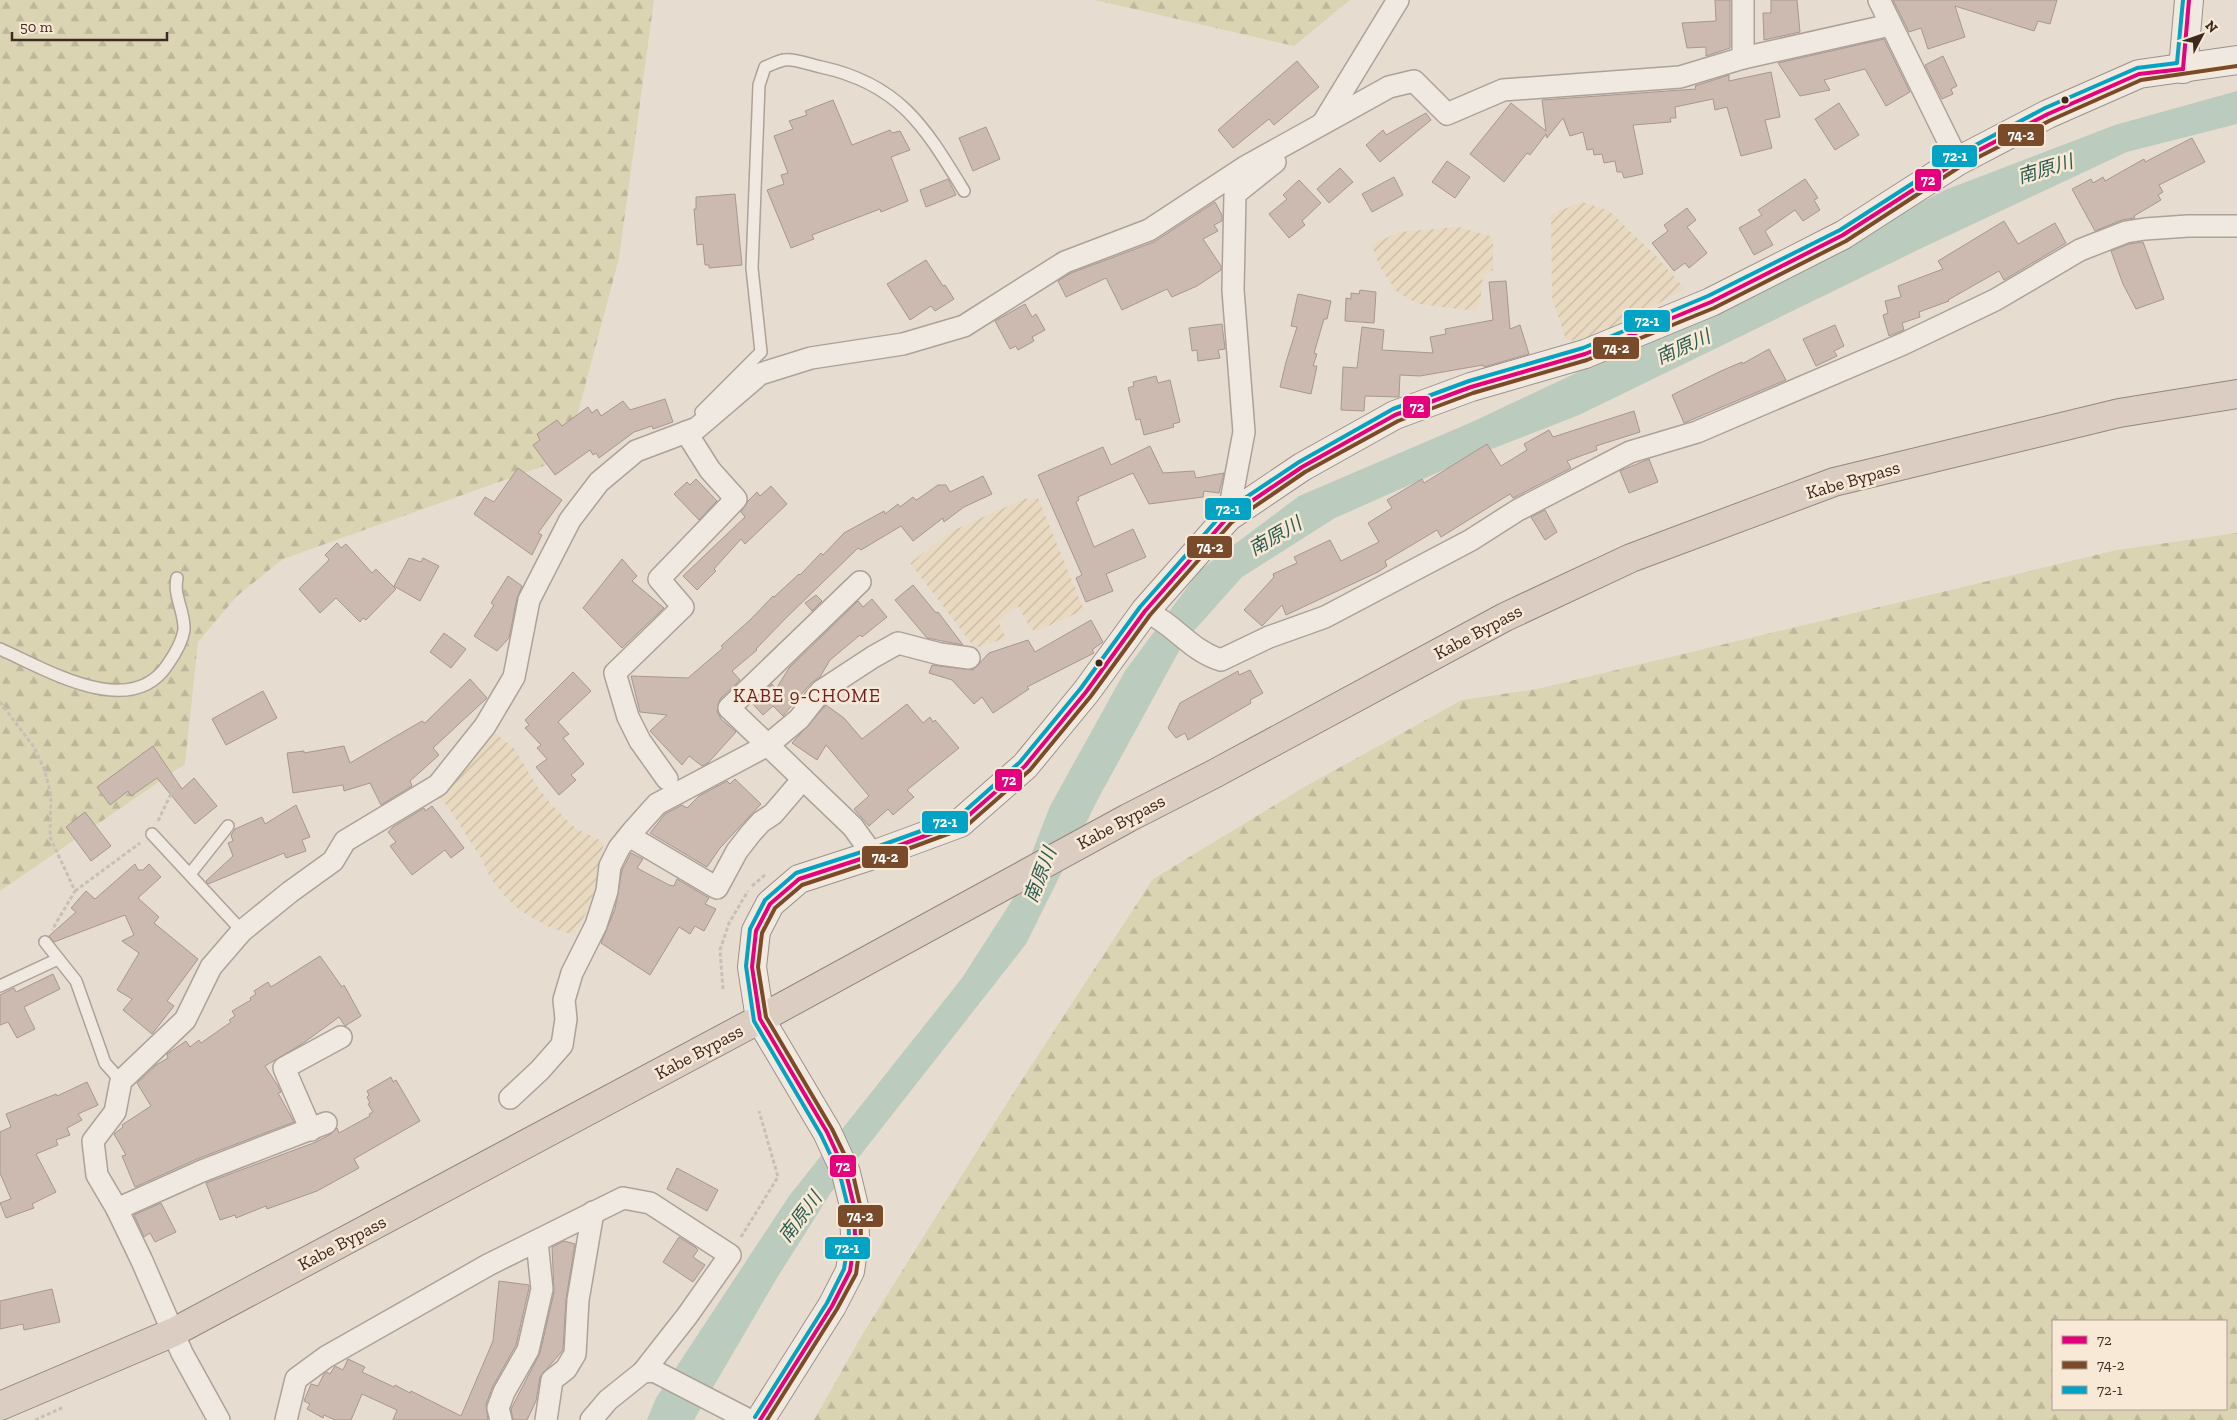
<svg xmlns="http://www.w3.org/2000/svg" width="2237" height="1420" font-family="'Zilla Slab','Noto Sans JP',serif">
	<defs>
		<pattern id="farmland-furrows" width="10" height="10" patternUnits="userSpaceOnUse" patternTransform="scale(1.25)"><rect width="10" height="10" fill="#e8d9c0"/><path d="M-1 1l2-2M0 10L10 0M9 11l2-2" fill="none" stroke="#c8baa5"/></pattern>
		<pattern id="forest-firs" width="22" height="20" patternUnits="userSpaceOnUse" patternTransform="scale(1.25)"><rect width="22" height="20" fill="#dbd4b2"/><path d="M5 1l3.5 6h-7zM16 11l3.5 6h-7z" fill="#bdb699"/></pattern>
	</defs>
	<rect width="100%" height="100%" fill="#e7dcd0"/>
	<g fill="url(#farmland-furrows)">
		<polygon points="1582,202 1608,210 1656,256 1685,289 1616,326 1580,341 1566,340 1552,297 1551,214"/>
		<polygon points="1459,227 1493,237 1493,270 1483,275 1481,296 1476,311 1419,304 1398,293 1379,266 1372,244 1400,232"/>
		<polygon points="1038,498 1084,610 1037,631 1031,629 1018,606 998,621 1006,638 975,648 910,563 954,530 1024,499"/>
		<polygon points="495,733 515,749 536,785 552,805 575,828 604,842 593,895 586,913 573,935 549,927 519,910 504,895 491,879 481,858 448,807 437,795"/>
	</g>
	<g fill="url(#forest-firs)" fill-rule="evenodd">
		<polygon points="0,0 654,0 619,258 566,458 283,559 237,596 198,642 185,764 0,891"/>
		<polygon points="1095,0 1350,0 1294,46"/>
		<path d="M2237,533V1420H814L862,1335L1014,1092L1153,879L1306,786L1462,700L1537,689L2117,550ZM2053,1321H2226V1409H2053Z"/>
	</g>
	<polygon fill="#bbccbe" points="2237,91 2237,124 2127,152 1922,248 1579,415 1484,452 1335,518 1242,577 1184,642 1098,799 1026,944 830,1194 777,1278 694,1420 647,1420 656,1398 789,1196 962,978 1016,894 1050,806 1125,671 1200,570 1299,496 1472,422 1742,295 1945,190 2115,125"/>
	<g fill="#ccbab1" stroke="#a8978e">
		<polygon points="1715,0 1730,0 1730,48 1706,56 1706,47 1687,48 1682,23 1716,21"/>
		<polygon points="1771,0 1797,0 1800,32 1764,40 1763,13 1771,13"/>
		<polygon points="1893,0 2057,0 2050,24 2038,21 2034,31 1955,6 1965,37 1928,49 1921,28 1909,32"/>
		<polygon points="1884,39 1910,92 1886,106 1865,69 1824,80 1830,90 1800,96 1778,63"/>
		<polygon points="1943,56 1957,86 1951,89 1953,94 1942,99 1925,65"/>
		<polygon points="1297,61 1319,87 1274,125 1269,119 1233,148 1218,130"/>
		<polygon points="1771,72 1780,117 1765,120 1772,148 1741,156 1727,107 1715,110 1713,99 1675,107 1676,118 1670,118 1671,122 1633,125 1643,174 1624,178 1622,172 1617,172 1615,161 1604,163 1602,154 1594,155 1593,149 1587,150 1583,132 1570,136 1563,118 1547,138 1546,134 1530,155 1527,153 1504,182 1470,154 1511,103 1546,131 1542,100 1696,89 1695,86 1729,75 1729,81"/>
		<polygon points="833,100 852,145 890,130 892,133 900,131 910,150 891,157 908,201 881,212 880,209 812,235 814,239 791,248 767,190 784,184 781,175 788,173 774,136 793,129 789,121 807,115 805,111"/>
		<polygon points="1839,103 1859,135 1835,150 1815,119"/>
		<polygon points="1426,113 1431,120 1380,162 1366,145 1383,130 1386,135"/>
		<polygon points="986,127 1000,159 973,171 959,138"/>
		<polygon points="2192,138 2205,162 2159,185 2163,192 2158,195 2161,200 2134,216 2135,218 2122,220 2095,231 2072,189 2091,179 2093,183 2103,177 2105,181 2144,159 2145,162"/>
		<polygon points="1447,161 1470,177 1455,198 1432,182"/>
		<polygon points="1340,168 1353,182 1329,203 1317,189"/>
		<polygon points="1394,177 1403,195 1372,212 1362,194"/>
		<polygon points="948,179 956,195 926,207 920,190"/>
		<polygon points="1805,179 1818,198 1814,200 1820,210 1803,221 1795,210 1765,231 1773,245 1754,255 1739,228 1762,215 1758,210"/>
		<polygon points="1299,180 1321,203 1302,221 1305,225 1289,238 1269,214 1287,199 1283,195"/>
		<polygon points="735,194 742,265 709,268 709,265 705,265 703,244 697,245 694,209 696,209 696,197"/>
		<polygon points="1215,202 1222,215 1222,221 1214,225 1218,231 1203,239 1221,266 1221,270 1197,286 1172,297 1167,289 1122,310 1106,278 1066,297 1058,281 1071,273 1154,242"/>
		<polygon points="1687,208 1696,220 1687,227 1707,253 1689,268 1685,263 1674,271 1652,243 1668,231 1664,225"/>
		<polygon points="2004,221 2018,244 2055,223 2066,243 2004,280 1999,271 1948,300 1949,301 1919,312 1920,317 1902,323 1904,330 1889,336 1883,315 1888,313 1885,301 1901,297 1898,286 1943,269 1938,261"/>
		<polygon points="2143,242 2164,299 2136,309 2123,284 2111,251 2129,244"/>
		<polygon points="926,260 943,286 945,285 954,299 935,311 931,306 910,320 887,284"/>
		<polygon points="1506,281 1510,329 1520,325 1529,354 1484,367 1483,365 1420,376 1400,375 1399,397 1365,396 1364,411 1341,410 1343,367 1357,368 1362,327 1384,330 1382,350 1433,353 1430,337 1446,334 1445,329 1493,320 1489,282"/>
		<polygon points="1360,290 1376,292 1374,323 1345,321 1346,298 1351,299 1351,293 1359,294"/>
		<polygon points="1298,294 1331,301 1327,319 1324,319 1314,353 1317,354 1313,366 1317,366 1311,394 1280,387 1286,362 1297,327 1291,326"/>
		<polygon points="1025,304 1032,317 1036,314 1045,330 1032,337 1034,341 1018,350 1016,346 1010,349 995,321"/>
		<polygon points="1222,324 1225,349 1218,350 1220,358 1198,361 1197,350 1192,351 1189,328"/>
		<polygon points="1835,325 1844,346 1834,351 1837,356 1816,366 1803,339"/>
		<polygon points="1769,349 1786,380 1684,423 1672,395 1721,371 1742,362 1742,364"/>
		<polygon points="1156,376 1158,383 1170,380 1180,422 1173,424 1174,427 1144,435 1140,419 1136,420 1128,388 1134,386 1133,382"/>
		<polygon points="665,399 673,422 653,429 652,426 634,432 599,458 596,453 593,455 590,450 555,475 533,445 540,440 537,434 557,420 562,426 588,407 592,413 597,409 601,416 623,401 630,410"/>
		<polygon points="1634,411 1640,432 1596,446 1597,450 1567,461 1571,468 1513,498 1510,494 1441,537 1437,530 1385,561 1387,566 1378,572 1286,615 1282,605 1262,626 1244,610 1274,577 1273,574 1297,563 1294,557 1330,540 1341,561 1379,542 1368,523 1392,508 1387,500 1422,479 1424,483 1487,444 1501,466 1527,450 1524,444 1549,430 1553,437"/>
		<polygon points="1150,446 1163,473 1194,471 1196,478 1224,473 1219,493 1204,491 1203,497 1149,504 1133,473 1078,497 1079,500 1076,502 1094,547 1133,529 1146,557 1106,574 1113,591 1086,602 1076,578 1082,575 1038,475 1103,447 1111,465"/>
		<polygon points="1649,459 1658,482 1629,493 1620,471"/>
		<polygon points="518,468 562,500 538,533 542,535 532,555 474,514 485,497 494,502"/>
		<polygon points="983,476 992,494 964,507 944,522 943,518 913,541 901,526 861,550 858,548 786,618 756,649 757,650 732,671 740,680 720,699 717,711 721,719 736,732 708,763 702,766 689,756 682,765 650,731 667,715 640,712 631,676 688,678 723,648 721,646 751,619 773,596 774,597 799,574 800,575 821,553 823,555 844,533 884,511 885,514 898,504 900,507 913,497 916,500 918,499 938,485 946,485 950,492"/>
		<polygon points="696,479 717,501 699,520 674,494 687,482 690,485"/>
		<polygon points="771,486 787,504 745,544 741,539 714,569 716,571 697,590 683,576 745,517 741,512 748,501 757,492 760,496"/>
		<polygon points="1545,510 1557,532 1545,540 1531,517"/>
		<polygon points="337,543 341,548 346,544 372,573 376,569 396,589 366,620 363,618 360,622 336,598 320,613 299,589 328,561 329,559 325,555"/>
		<polygon points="409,558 421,562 423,558 439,566 420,601 394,586"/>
		<polygon points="622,559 637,576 632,581 664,608 622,648 583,608"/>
		<polygon points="508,576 522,586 517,598 509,638 497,651 474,636 494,605 491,603"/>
		<polygon points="913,585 936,613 938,612 963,645 927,638 895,600"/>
		<polygon points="816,595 822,601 812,611 805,603"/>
		<polygon points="872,599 887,617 862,637 860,635 830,660 820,677 811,683 783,716 773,706 763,715 752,703 772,684 776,689 789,668 858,601 863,607"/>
		<polygon points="1091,620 1103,642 1092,650 1094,653 1027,687 1029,689 993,713 982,697 974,704 952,680 929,673 932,665 973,670 989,653 1028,640 1035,652"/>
		<polygon points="444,633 466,649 451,668 430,652"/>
		<polygon points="1250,670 1263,693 1250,700 1251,703 1188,740 1185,733 1176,738 1168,728 1180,703 1238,671 1239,675"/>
		<polygon points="573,672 591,691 558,722 569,734 563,738 584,764 571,775 576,780 559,795 536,767 547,759 537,748 541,745 525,728 529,725 525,720"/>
		<polygon points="470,679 487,698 433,748 439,755 410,781 412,786 381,805 370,783 344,791 343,785 293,793 287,753 304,751 304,753 344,746 350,763 422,721 425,723"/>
		<polygon points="263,691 277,718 226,745 212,719"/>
		<polygon points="907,704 923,723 930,717 933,722 935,720 959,748 907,790 914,797 893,815 888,809 869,826 854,809 869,796 826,745 817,760 792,743 826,705 844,718 862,739"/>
		<polygon points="153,746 182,789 194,778 217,806 195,824 157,778 131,796 128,791 110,805 97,787"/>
		<polygon points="735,779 761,804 720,848 707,867 650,833 665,814 682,805 687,808 699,796 727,781 730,784"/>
		<polygon points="296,805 310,837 302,840 306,851 286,858 284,853 208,884 206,881 233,856 228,843 233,841 231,835 235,829 262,817 265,824"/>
		<polygon points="432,806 464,848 451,858 445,850 412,875 390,846 396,842 388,832 393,827 424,808 425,811"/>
		<polygon points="85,812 111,846 91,861 66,827"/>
		<polygon points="631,853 643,859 637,868 669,885 674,886 677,879 709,898 705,904 716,909 704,931 695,926 690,934 679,927 650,975 601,943 615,909 622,870"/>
		<polygon points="135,864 138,870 143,870 149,864 161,877 138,898 159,917 154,923 198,959 167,1001 174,1006 152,1034 123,1010 132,999 117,990 139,953 122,941 134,935 125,915 54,942 49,936 76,912 71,908 86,891 95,899"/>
		<polygon points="320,956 342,987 344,985 361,1016 345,1026 339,1017 302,1044 265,1066 278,1086 281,1092 278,1093 294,1122 197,1159 135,1187 122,1156 126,1155 114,1134 123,1127 122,1125 151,1106 137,1083 156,1065 168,1058 167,1054 186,1041 190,1047 199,1040 201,1043 231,1022 229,1020 235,1016 232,1011 251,1000 250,998 256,994 254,991 268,982 271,987"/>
		<polygon points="53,974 60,989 24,1007 35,1029 17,1038 8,1022 0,1025 0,995 14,988 16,992"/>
		<polygon points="391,1077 393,1082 396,1080 420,1121 354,1159 359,1168 317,1191 267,1209 266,1206 236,1218 235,1215 220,1220 206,1183 316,1142 331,1134 337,1128 339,1133 370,1116 369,1114 373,1112 368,1104 370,1103 367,1097 369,1095 367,1091"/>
		<polygon points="87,1082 98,1105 78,1114 82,1120 67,1128 70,1135 56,1140 58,1145 36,1154 56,1192 32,1204 34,1208 6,1218 0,1203 11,1199 0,1173 0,1132 11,1127 6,1114 56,1094 57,1096"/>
		<polygon points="677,1168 718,1190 707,1211 667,1189"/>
		<polygon points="161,1203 176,1232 155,1242 150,1233 144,1237 134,1215"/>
		<polygon points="679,1237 695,1247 698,1250 693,1257 705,1265 693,1282 663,1262"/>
		<polygon points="564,1241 575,1244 566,1299 563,1350 540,1377 536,1401 527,1420 513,1420 511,1409 540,1353 554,1292 552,1247"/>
		<polygon points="499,1281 529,1285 529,1288 516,1345 493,1386 486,1404 488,1420 393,1420 397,1410 362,1394 351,1420 335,1420 324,1415 323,1418 307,1409 310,1404 304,1401 311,1384 318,1386 324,1374 327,1372 330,1374 335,1366 343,1370 348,1359 365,1367 362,1372 394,1387 395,1385 410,1393 411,1391 461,1416 493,1341"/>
		<polygon points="52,1289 60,1322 24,1330 23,1324 0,1329 0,1301"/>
	</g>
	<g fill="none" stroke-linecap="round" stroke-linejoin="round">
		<g stroke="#ada298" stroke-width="14">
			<g id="lane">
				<path d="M701,412L761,352L752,268L759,85L765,67C771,65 778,61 784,60C794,58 811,65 821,67C900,84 925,127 964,191"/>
				<path d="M0,649C46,669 131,722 168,664C175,654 182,642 184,630C185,612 173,596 177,578"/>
				<polyline points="152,834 242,931"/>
				<polyline points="190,874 228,826"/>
				<polyline points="45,942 76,981 105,1063 121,1081"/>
				<polyline points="0,986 58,959"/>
			</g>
		</g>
		<g stroke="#ada298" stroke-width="24">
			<g id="street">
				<polyline points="1879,0 1958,161"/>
				<polyline points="1743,58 1743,0"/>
				<polyline points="1323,123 1398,0"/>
				<polyline points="1228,517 1244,432 1233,290 1235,194 1275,162"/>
				<polyline points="860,582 729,708 853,827 873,855"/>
				<path d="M1145,611C1175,624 1189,650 1221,660L1269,637L1325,617L1471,540L1518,510L1630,452L1697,432L1903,344L1995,300L2080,250L2126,232L2145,229L2188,226H2237"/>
				<polyline points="667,779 640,741 628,717 615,673 683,607 659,579 736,499 710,470 686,432"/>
				<polyline points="629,836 717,888 737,851 751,833 761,822 773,814 803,779"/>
				<polyline points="510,1098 540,1070 562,1045 566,1019 564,1000 572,973 596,925 607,891 610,866 619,848 632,832 657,804 768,745 799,719 821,691 873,657 898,643 940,654 969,658"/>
				<polyline points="311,1130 284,1068 341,1037"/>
				<polyline points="117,1209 202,1171 326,1123"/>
				<polyline points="643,1372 654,1371 749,1420"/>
				<polyline points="219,1420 182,1353 142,1261 117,1209 97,1175 93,1141 115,1112 121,1081 185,1020 211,967 242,931 290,892 333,861 345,841 438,785 485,726 514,677 529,600 570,520 599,482 636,451 697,428 760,374 811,358 903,344 964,326 1065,262 1149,230 1245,167 1389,87 1414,81 1447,114 1503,90 1680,77 1743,58 1890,25"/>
				<polyline points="286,1420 296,1379 326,1357 488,1265 623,1198 650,1203 730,1255 687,1316 643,1372 608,1400 591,1420"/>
				<polyline points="501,1420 498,1408 504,1392 528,1350 542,1289 537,1241"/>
				<polyline points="546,1420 552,1380 566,1369 575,1354 578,1300 593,1212"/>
			</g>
		</g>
		<g stroke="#9c9188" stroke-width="30">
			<g id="secondary">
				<polyline points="2183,69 2189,0"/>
				<polyline points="760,1420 832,1306 850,1271 855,1237 854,1206 846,1173 827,1132 760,1019 752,967 756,931 770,904 799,879 873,855 960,823 1025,766 1086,692 1145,611 1228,517 1302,467 1395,415 1471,387 1585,354 1711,302 1843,235 1958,161 2048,114 2139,74 2237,60"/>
			</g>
		</g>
		<g stroke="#92877f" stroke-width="30">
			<polyline id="highway" points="0,1406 174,1332 760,1019 1128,818 1212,775 1505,617 1631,558 1834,482 2119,413 2237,394"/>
		</g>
		<g stroke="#c8bfb8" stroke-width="3" stroke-dasharray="4 2.5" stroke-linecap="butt">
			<polyline points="0,702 34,747 45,771 51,796 50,837 75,891 52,930"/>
			<polyline points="158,821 177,781"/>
			<polyline points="752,886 766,874"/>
			<polyline points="75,891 140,843"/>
			<polyline points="723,989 720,950 729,923 748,891"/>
			<polyline points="741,1237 778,1177 759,1111"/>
			<polyline points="35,1420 64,1407"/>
		</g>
		<use href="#lane" stroke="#f0e9e2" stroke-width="11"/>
		<use href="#street" stroke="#f0e9e2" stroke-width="21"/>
		<use href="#secondary" stroke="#f0e9e2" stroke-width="28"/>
		<use href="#highway" stroke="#dbcdc1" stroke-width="28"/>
		<g stroke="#f8e9d7" stroke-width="8">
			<g id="bus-1">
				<polyline points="2183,69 2189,0"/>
				<polyline points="760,1420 832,1306 850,1271 855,1237 854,1206 846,1173 827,1132 760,1019 752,967 756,931 770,904 799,879 873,855 960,823 1025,766 1086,692 1145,611 1228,517 1302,467 1395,415 1471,387 1585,354 1711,302 1843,235 1958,161 2048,114 2139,74 2183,69"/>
			</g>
		</g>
		<g stroke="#f8e9d7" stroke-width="8">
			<polyline id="bus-2" points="767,1420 837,1309 856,1274 861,1237 860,1205 852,1170 832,1129 766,1017 758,967 762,933 775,908 802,885 875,861 964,828 1030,770 1091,696 1150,615 1232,522 1305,472 1398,421 1473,393 1587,360 1714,308 1846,241 1961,166 2051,120 2141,80 2237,66"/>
		</g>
		<g stroke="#f8e9d7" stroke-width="8">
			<polyline id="bus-3" points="755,1417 827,1303 844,1269 849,1237 848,1207 840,1175 821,1135 754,1021 746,966 750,929 765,900 796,873 871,849 957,818 1020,762 1081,688 1140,607 1224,512 1299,462 1393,409 1469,381 1583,348 1708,296 1840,230 1955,156 2045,108 2137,68 2177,63 2183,0"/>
		</g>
		<use href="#bus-1" stroke="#e5007d" stroke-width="4"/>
		<use href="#bus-2" stroke="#7a4b2a" stroke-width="4"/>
		<use href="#bus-3" stroke="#03a3c5" stroke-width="4"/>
	</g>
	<g fill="#3e291f" stroke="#f8e9d7" stroke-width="2">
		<circle cx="2065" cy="100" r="4.5"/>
		<circle cx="1099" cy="663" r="4.5"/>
	</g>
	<g text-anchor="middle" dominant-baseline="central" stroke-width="5" stroke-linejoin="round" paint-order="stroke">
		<g font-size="18" fill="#3e291f" stroke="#f8e9d7">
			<text transform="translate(1853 480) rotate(-16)">Kabe Bypass</text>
			<text transform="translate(1478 632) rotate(-28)">Kabe Bypass</text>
			<text transform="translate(1121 822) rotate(-28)">Kabe Bypass</text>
			<text transform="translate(699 1052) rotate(-28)">Kabe Bypass</text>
			<text transform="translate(342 1243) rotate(-28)">Kabe Bypass</text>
		</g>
		<g font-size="19" font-style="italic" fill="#2d5e53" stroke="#f8e9d7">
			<text transform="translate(2045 169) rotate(-17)">南原川</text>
			<text transform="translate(1683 347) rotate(-24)">南原川</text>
			<text transform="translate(1275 536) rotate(-30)">南原川</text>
			<text transform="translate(1040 875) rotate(-69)">南原川</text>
			<text transform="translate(800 1217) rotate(-53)">南原川</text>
		</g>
		<g font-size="19" letter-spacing="1" fill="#6d1f1b" stroke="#f8e9d7">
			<text x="807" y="695">KABE 9-CHOME</text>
		</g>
	</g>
	<g stroke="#f8e9d7" stroke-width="2">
		<rect x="1997" y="123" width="48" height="24" rx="5" fill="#7a4b2a"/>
		<rect x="1931" y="144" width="47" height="24" rx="5" fill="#03a3c5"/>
		<rect x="1914" y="168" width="28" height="24" rx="5" fill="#e5007d"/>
		<rect x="1623" y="309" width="48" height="24" rx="5" fill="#03a3c5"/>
		<rect x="1592" y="336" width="48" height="24" rx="5" fill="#7a4b2a"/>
		<rect x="1402" y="395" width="29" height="24" rx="5" fill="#e5007d"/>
		<rect x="1204" y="497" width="48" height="24" rx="5" fill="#03a3c5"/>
		<rect x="1186" y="535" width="47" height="24" rx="5" fill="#7a4b2a"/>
		<rect x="994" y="768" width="29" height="24" rx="5" fill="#e5007d"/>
		<rect x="921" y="810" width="48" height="24" rx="5" fill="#03a3c5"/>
		<rect x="861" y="845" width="48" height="24" rx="5" fill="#7a4b2a"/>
		<rect x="829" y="1154" width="28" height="24" rx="5" fill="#e5007d"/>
		<rect x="837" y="1204" width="47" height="24" rx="5" fill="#7a4b2a"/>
		<rect x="824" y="1236" width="47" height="24" rx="5" fill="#03a3c5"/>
	</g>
	<g font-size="14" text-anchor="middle" font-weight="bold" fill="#fff">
		<text x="2021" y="140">74-2</text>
		<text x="1955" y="161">72-1</text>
		<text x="1928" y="185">72</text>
		<text x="1647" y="326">72-1</text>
		<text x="1616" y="353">74-2</text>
		<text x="1417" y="412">72</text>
		<text x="1228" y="514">72-1</text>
		<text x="1210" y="552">74-2</text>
		<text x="1009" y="785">72</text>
		<text x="945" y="827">72-1</text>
		<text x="885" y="862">74-2</text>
		<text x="843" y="1171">72</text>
		<text x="860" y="1221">74-2</text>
		<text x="847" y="1253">72-1</text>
	</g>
	<rect x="2052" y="1320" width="175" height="90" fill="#f8e9d7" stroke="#ae9c8d"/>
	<rect x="2062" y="1336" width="25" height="8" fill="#e5007d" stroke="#ae9c8d"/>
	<text x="2097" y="1345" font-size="15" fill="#3e291f">72</text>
	<rect x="2062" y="1361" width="25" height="8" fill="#7a4b2a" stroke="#ae9c8d"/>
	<text x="2097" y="1370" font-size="15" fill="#3e291f">74-2</text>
	<rect x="2062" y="1386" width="25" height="8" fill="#03a3c5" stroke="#ae9c8d"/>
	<text x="2097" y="1395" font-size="15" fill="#3e291f">72-1</text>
	<g transform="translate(2202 35) rotate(49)" stroke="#f8e9d7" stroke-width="4" paint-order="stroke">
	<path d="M0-4L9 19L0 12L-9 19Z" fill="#3e291f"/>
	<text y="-8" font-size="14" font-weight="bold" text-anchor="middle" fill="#3e291f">N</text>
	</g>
	<path d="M12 32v8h155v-8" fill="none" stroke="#3e291f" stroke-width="2.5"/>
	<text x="20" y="32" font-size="15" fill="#3e291f" stroke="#f8e9d7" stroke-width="4" paint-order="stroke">50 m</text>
</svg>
